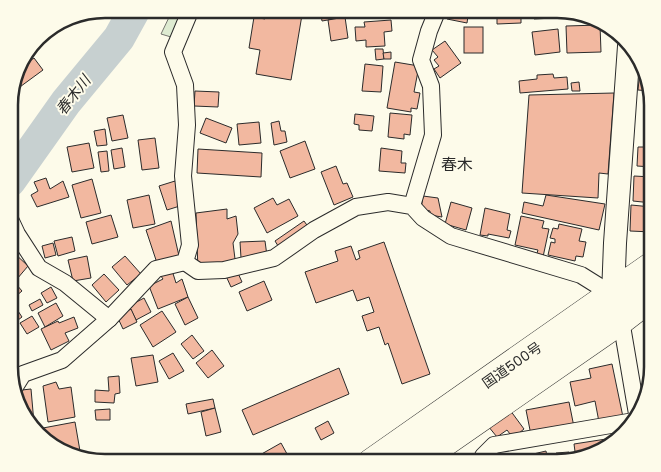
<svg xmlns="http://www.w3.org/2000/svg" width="661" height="472" font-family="Poppins,'Noto Sans JP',sans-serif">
	<rect width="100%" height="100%" fill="#fdfbea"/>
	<polygon fill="#deebd1" stroke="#74746e" points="173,9 194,9 181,40 161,34"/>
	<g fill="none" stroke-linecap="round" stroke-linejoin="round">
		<polyline stroke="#c7d0d0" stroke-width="32" points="10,181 66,102 119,38 135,9"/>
	</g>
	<g fill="#f2b8a0" stroke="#2b2b2b">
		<polygon points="267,9 303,9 291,80 256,74 260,50 249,48 254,17 265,19"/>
		<polygon points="320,9 344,9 345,17 322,21"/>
		<polygon points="363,9 401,9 401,15 364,18"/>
		<polygon points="407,9 427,9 427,11 408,13"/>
		<polygon points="449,9 469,9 467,23 447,19"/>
		<polygon points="497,9 521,9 521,23 497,24"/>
		<polygon points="533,9 554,9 554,18 534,19"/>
		<polygon points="345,17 348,38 331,41 328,20"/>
		<polygon points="391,20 392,31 384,32 385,46 366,47 366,40 356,41 355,27 365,27 364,22"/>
		<polygon points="600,25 601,52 567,53 566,26"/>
		<rect x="464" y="27" width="19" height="26"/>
		<polygon points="558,29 560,52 535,55 532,32"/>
		<polygon points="445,41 461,63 440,78 434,69 439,66 434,60 438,57 432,50"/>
		<polygon points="375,49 383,49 384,59 376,60"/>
		<polygon points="391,52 391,59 384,59 383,53"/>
		<polygon points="34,58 43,70 13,92 11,89 24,65"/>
		<polygon points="641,61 642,62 650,91 638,90"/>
		<polygon points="395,62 419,66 414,92 420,93 417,109 411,108 411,112 387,108"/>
		<polygon points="365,64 383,66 381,92 362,91"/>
		<polygon points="553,74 554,78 567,77 568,89 520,93 519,81 537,79 537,75"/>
		<polygon points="579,82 580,91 572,91 571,83"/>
		<polygon points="195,91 219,92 218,107 194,106"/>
		<polygon points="614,93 608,174 599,173 598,198 522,193 529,95"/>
		<polygon points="390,113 412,115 410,135 404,134 404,139 388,137"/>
		<polygon points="355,114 374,116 372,131 359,130 359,125 354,124"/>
		<polygon points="123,115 128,138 112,141 107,118"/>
		<polygon points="206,118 232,128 226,143 200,133"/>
		<polygon points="279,121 281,131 285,131 287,142 274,145 271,123"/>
		<polygon points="259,122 261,143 239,145 237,124"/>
		<polygon points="105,129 107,145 97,146 94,131"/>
		<polygon points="155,138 159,168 142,170 138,140"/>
		<polygon points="305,141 315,169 290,178 280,151"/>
		<polygon points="89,143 94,168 72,172 67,147"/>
		<polygon points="638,147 652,147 652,167 637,166"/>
		<polygon points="122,148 125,167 114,169 111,150"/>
		<polygon points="381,148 402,151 401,163 406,163 405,173 379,171"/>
		<polygon points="198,149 262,153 261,177 197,173"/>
		<polygon points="107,151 109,171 101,172 98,152"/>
		<polygon points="336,166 343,184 347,183 353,197 334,205 321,172"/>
		<polygon points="634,176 652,177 652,203 633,201"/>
		<polygon points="46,178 50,189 63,181 69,197 37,207 31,195 38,191 34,182"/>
		<polygon points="92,179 101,213 81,218 72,185"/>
		<polygon points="175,181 183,205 167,210 159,186"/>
		<polygon points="149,195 155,224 133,228 127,200"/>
		<polygon points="546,195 605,204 599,230 522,213 524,202 543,206"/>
		<polygon points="423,196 438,198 442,217 430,215 430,211 421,209"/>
		<polygon points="273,198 277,205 289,199 298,216 267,233 254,208"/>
		<polygon points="451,202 472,208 466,230 445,224"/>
		<polygon points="631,205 652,207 652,232 630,231"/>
		<polygon points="485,208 510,214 507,230 511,231 509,238 488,234 488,236 480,235"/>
		<polygon points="227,209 227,219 236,216 238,234 233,243 236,267 198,271 196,213"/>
		<polygon points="111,215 118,237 92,244 86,222"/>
		<polygon points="521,216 544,221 542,228 549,229 543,257 536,256 538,250 515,245"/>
		<polygon points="171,221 179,256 157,263 146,230"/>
		<polygon points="304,221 309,228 280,249 275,241"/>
		<polygon points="559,224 582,229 579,241 586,242 583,257 576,256 575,261 548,255 551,242 555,243 555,239 550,238 553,228 558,229"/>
		<polygon points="72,237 75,251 58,256 54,241"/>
		<polygon points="265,241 267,256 241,258 240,242"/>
		<polygon points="384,242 430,374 402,384 388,343 385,345 379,327 367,331 362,316 374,312 369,297 357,301 353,290 316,303 305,272 338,261 335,251 351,246 356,260 360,258 358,251"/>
		<polygon points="53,243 56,255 45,258 42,246"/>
		<polygon points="12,251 28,266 17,279 10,272 10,254"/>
		<polygon points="87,256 91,278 73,281 68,260"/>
		<polygon points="125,256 141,274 127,285 112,267"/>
		<polygon points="170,264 176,283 182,279 188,297 158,309 149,286 163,279 156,269"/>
		<polygon points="237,271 242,282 231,287 226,276"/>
		<polygon points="104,274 119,290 106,302 92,285"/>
		<polygon points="10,277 22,291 10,301"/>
		<polygon points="264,281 272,300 247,311 239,292"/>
		<polygon points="51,287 57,298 47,303 41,293"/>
		<polygon points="188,297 198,318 185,325 175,304"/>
		<polygon points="144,298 151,312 136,320 129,306"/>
		<polygon points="40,299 43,305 32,311 29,305"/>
		<polygon points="56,303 63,316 45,327 38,313"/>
		<polygon points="14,305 22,317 10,326 10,308"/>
		<polygon points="131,309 137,322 123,329 117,316"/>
		<polygon points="162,311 176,332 153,347 140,325"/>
		<polygon points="32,316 39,327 27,334 20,323"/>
		<polygon points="74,317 78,328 65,333 69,341 51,350 41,329 58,321 59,323"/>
		<polygon points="10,331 15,333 11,346 10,345"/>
		<polygon points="192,335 204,351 193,359 181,344"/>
		<polygon points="212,350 224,366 208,378 196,363"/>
		<polygon points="173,353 184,371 169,379 159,361"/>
		<polygon points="153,355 158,382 136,386 131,358"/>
		<polygon points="612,364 623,417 599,422 595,401 575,406 570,382 591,378 589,369"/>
		<polygon points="339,368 349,394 253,435 242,410"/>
		<polygon points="119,376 120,393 115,394 114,403 95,402 95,390 109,391 108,377"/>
		<polygon points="56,382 59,389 71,387 75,417 48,422 43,386"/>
		<polygon points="31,389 34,423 29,424 21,415 13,391"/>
		<polygon points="213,399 215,408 188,414 186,404"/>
		<polygon points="569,402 574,427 531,435 526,410"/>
		<polygon points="215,408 221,432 206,436 201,412"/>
		<polygon points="110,409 110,420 96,420 95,410"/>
		<polygon points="510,410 524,429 513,438 507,430 497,437 488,426"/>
		<polygon points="328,421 334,433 321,440 315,428"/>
		<polygon points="75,422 80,451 70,452 47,443 43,428"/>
		<polygon points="619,437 599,453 576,459 574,444"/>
		<polygon points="281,443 292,463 253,463 251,460"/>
		<polygon points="546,451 548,463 529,463 529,455"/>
		<polygon points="569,452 570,460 557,463 556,453"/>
		<polygon points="507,457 519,458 519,463 507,463"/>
	</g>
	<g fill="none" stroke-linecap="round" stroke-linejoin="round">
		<g stroke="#2b2b2b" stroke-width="18">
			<g id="street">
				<polyline points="412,206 433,135 431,86 421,60 429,31 438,9"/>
				<polyline points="10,219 17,234 39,268 65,283 109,319"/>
				<polyline points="185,262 198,271 224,270 274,258 314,230 356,207 388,202 412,206 423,218 451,236 581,275 613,295"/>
				<polyline points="621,320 637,414"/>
				<polyline points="13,390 23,374 62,360 109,319 156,269 185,262 190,245 183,176 187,125 185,85 173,52 191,9"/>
				<polyline points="482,463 483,456 494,445 634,421"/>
			</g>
		</g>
		<g stroke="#2b2b2b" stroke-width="24">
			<polyline id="secondary" points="617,306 613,295 615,243 629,46"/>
		</g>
		<g stroke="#2b2b2b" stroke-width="29">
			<g id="highway">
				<polyline points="371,463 652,266"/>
				<polyline points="415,463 621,320 652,296"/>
			</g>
		</g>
		<use href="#street" stroke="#fdfbea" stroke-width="16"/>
		<use href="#secondary" stroke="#fdfbea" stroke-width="22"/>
		<use href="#highway" stroke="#fdfbea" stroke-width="28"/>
	</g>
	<g text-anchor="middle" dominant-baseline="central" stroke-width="4" stroke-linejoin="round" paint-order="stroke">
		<g font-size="14" fill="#2b2b2b" stroke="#fdfbea">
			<text transform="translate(512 365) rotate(-35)">国道500号</text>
		</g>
		<g font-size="15" font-style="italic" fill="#2b2b2b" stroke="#fdfbea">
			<text transform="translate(73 95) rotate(-52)">春木川</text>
		</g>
		<g font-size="16" fill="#2b2b2b" stroke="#fdfbea">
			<text x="457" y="164">春木</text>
		</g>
	</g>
	<path d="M0 0H661V472H0ZM105 18H557A87 87 0 0 1 644 105V367A87 87 0 0 1 557 454H105A87 87 0 0 1 18 367V105A87 87 0 0 1 105 18Z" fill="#fdfbea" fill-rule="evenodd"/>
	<path fill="none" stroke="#2b2b2b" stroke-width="2.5" d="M105 18H557A87 87 0 0 1 644 105V367A87 87 0 0 1 557 454H105A87 87 0 0 1 18 367V105A87 87 0 0 1 105 18Z"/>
</svg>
